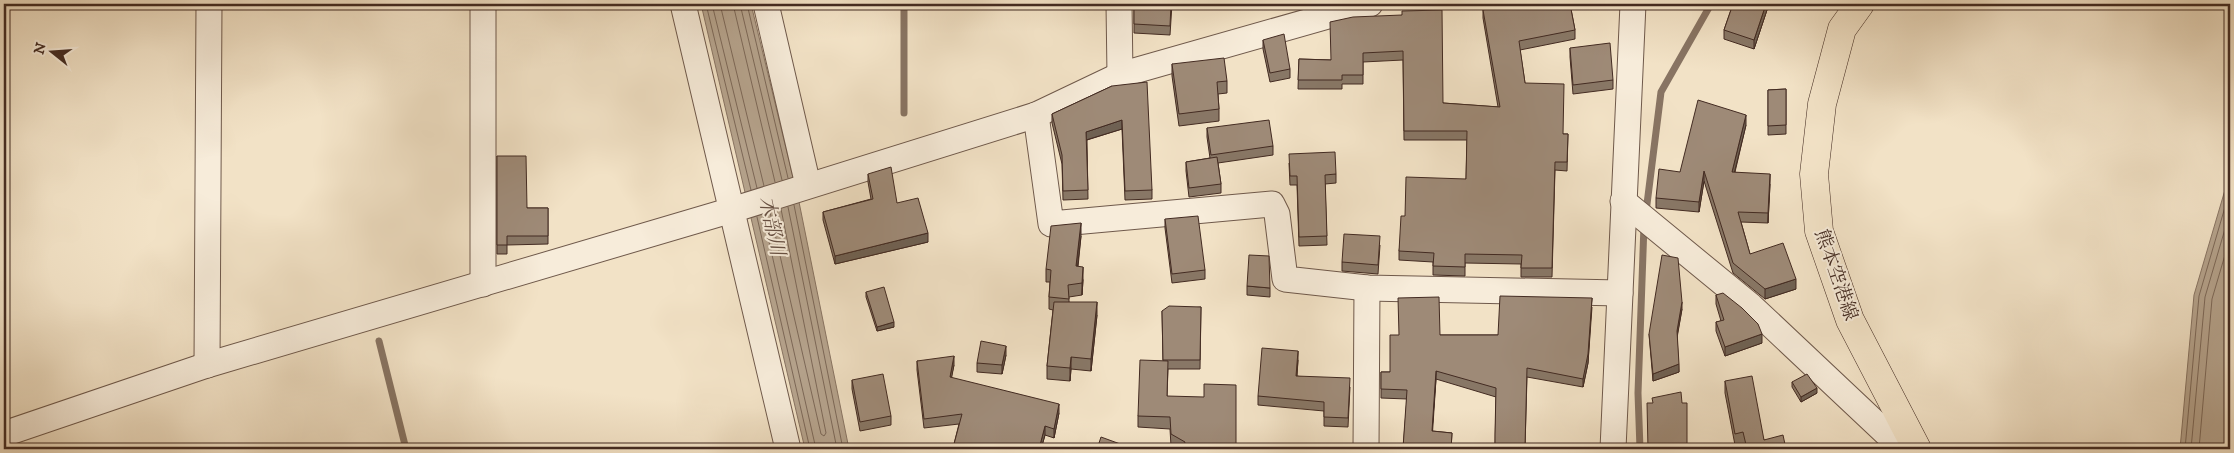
<svg xmlns="http://www.w3.org/2000/svg" width="2234" height="453" font-family="'IM FELL DW Pica','Noto Serif JP',serif">
	<rect width="100%" height="100%" fill="#f2e2c6"/>
	<filter id="stains"><feTurbulence type="fractalNoise" baseFrequency=".004" numOctaves="4"/><feColorMatrix values="0 0 0 0 .2 0 0 0 0 .09 0 0 0 0 .02 0 0 0 .5 -.17"/></filter>
	<radialGradient id="worn" r=".72"><stop offset=".6" stop-color="#630" stop-opacity="0"/><stop offset="1" stop-color="#630" stop-opacity=".3"/></radialGradient>
	<g fill="#b6a48e" stroke="#887463">
		<polygon points="701,4 751,4 799,202 849,449 805,449"/>
		<polygon points="2230,173 2230,449 2180,449 2194,295"/>
	</g>
	<g fill="none" stroke-linecap="round" stroke-linejoin="round">
		<g stroke="#7c6858" stroke-width="1">
			<polyline points="706,4 751,190"/>
			<polyline points="712,4 757,188"/>
			<polyline points="720,4 764,186"/>
			<polyline points="733,4 775,182"/>
			<polyline points="740,4 782,180"/>
			<polyline points="747,4 788,178"/>
			<polyline points="794,205 843,449"/>
			<polyline points="788,207 837,449"/>
			<polyline points="770,212 821,434 824,436 826,433 781,209"/>
			<polyline points="763,215 816,449"/>
			<polyline points="757,217 810,449"/>
			<polyline points="2185,449 2199,296 2230,190"/>
			<polyline points="2191,449 2205,297 2230,212"/>
			<polyline points="2199,449 2212,299 2230,238"/>
		</g>
		<g stroke="#887463" stroke-width="7">
			<polyline points="904,113 904,4"/>
			<polyline points="1646,212 1661,92 1711,4"/>
			<polyline points="379,341 406,449"/>
			<polyline points="1640,449 1638,393 1644,225"/>
		</g>
		<g stroke="#6f594b" stroke-width="27">
			<g id="minor">
				<polyline points="683,4 788,449"/>
				<polyline points="766,4 808,185"/>
				<polyline points="1119,4 1120,75"/>
				<polyline points="1036,115 1051,224 1272,204 1277,214 1285,279 1367,288 1620,293"/>
				<polyline points="1623,201 1751,306 1903,449"/>
				<polyline points="483,284 483,4"/>
				<polyline points="207,365 209,4"/>
				<polyline points="4,434 207,365 732,210 1036,115 1120,75 1370,4"/>
				<polyline points="1366,449 1367,288"/>
				<polyline points="1613,449 1633,4"/>
			</g>
		</g>
		<g stroke="#432b22" stroke-width="29">
			<polyline id="major" points="1860,4 1842,29 1822,104 1814,174 1819,231 1850,320 1917,449"/>
		</g>
		<use href="#minor" stroke="#f7ecda" stroke-width="25"/>
		<use href="#major" stroke="#f2e2c6" stroke-width="28"/>
	</g>
	<g fill="#876" stroke="#432b22">
		<polygon points="1134,4 1172,4 1170,35 1134,33"/>
		<polygon points="1493,4 1570,4 1575,30 1575,39 1520,50 1525,83 1563,134 1568,134 1567,171 1555,170 1552,277 1521,277 1521,264 1465,263 1465,276 1433,275 1433,262 1399,260 1399,251 1405,216 1466,179 1467,140 1404,140 1403,60 1363,62 1363,84 1342,84 1342,89 1298,89 1299,59 1331,60 1402,15 1443,103 1498,107 1483,18 1483,10 1494,7"/>
		<polygon points="1733,4 1769,4 1754,49 1724,39 1724,30"/>
		<polygon points="1263,40 1290,69 1290,78 1270,82 1263,49"/>
		<polygon points="1570,48 1613,80 1613,89 1573,94 1570,57"/>
		<polygon points="1172,64 1227,81 1227,93 1218,94 1219,109 1219,121 1179,126 1172,76"/>
		<polygon points="1112,86 1152,190 1152,199 1125,200 1122,129 1087,140 1088,199 1063,200 1062,164 1052,123 1052,114"/>
		<polygon points="1786,89 1786,134 1768,135 1768,90"/>
		<polygon points="1746,125 1735,172 1770,184 1768,223 1741,222 1750,254 1796,289 1765,299 1733,273 1704,181 1699,212 1656,208 1656,198 1680,172"/>
		<polygon points="1207,128 1273,146 1273,155 1218,163 1221,184 1221,193 1189,197 1186,171 1186,162 1210,158 1207,137"/>
		<polygon points="497,156 527,208 548,208 548,244 507,245 507,254 497,254"/>
		<polygon points="1289,163 1336,174 1336,183 1325,184 1327,245 1299,246 1297,185 1290,185"/>
		<polygon points="868,174 897,203 928,242 835,264 823,220 823,212 871,199 868,182"/>
		<polygon points="1165,219 1205,270 1205,279 1172,283 1165,228"/>
		<polygon points="1081,236 1078,267 1083,280 1082,295 1069,297 1069,302 1097,315 1091,371 1071,369 1070,381 1047,379 1047,366 1053,310 1049,309 1049,297 1050,282 1046,282 1046,269"/>
		<polygon points="1380,245 1378,274 1342,271 1342,262"/>
		<polygon points="1247,286 1270,288 1270,297 1247,295"/>
		<polygon points="866,292 894,327 877,331 866,297"/>
		<polygon points="1716,295 1762,343 1725,356 1716,331 1716,322 1721,321 1716,304"/>
		<polygon points="1201,307 1200,369 1168,369 1167,396 1236,449 1178,449 1171,446 1170,429 1138,427 1138,416 1163,361 1162,311"/>
		<polygon points="1592,307 1588,363 1583,387 1527,377 1525,447 1540,449 1591,449 1495,449 1496,397 1436,379 1432,431 1452,433 1451,449 1403,449 1407,399 1381,398 1381,372 1390,372 1440,335 1498,335"/>
		<polygon points="1682,309 1677,336 1679,372 1653,381 1649,334"/>
		<polygon points="1006,355 1002,374 977,372 977,363"/>
		<polygon points="1298,360 1297,376 1350,387 1348,427 1324,426 1324,411 1258,405 1258,396"/>
		<polygon points="917,361 954,365 951,378 1059,413 1054,438 1045,435 1041,449 954,449 954,444 959,424 924,428 917,370"/>
		<polygon points="852,380 891,416 891,425 860,431 852,389"/>
		<polygon points="1725,381 1764,440 1786,449 1744,449 1743,444 1735,445 1725,393"/>
		<polygon points="1792,382 1817,393 1801,402 1792,387"/>
	</g>
	<g fill="#6f6153" stroke="#432b22">
		<polygon points="1766,4 1769,4 1754,49 1754,40"/>
		<polygon points="1746,115 1746,125 1732,182 1732,172"/>
		<polygon points="1122,120 1122,129 1086,140 1086,132"/>
		<polygon points="1704,171 1704,181 1699,212 1699,202"/>
		<polygon points="1770,174 1770,184 1768,223 1768,213"/>
		<polygon points="1081,223 1081,236 1076,279 1076,266"/>
		<polygon points="928,233 928,242 835,264 835,256"/>
		<polygon points="1083,267 1083,280 1082,295 1082,283"/>
		<polygon points="1796,279 1796,289 1765,299 1765,289"/>
		<polygon points="1592,298 1588,363 1583,387 1583,379"/>
		<polygon points="1097,302 1097,315 1091,371 1091,359"/>
		<polygon points="1682,302 1682,309 1677,338 1677,331"/>
		<polygon points="894,322 894,327 877,331 877,327"/>
		<polygon points="1762,334 1762,343 1725,356 1725,347"/>
		<polygon points="1006,346 1006,355 1002,374 1002,365"/>
		<polygon points="1298,351 1298,360 1296,385 1296,376"/>
		<polygon points="954,356 954,365 950,386 950,377"/>
		<polygon points="1071,357 1071,369 1070,381 1070,368"/>
		<polygon points="1679,364 1679,372 1653,381 1653,374"/>
		<polygon points="1436,371 1436,379 1432,440 1432,431"/>
		<polygon points="1817,388 1817,393 1801,402 1801,397"/>
		<polygon points="1059,404 1059,413 1054,438 1054,429"/>
		<polygon points="1045,426 1045,435 1041,449 1039,449"/>
	</g>
	<g fill="#9e8a77" stroke="#432b22">
		<polygon points="1134,4 1171,4 1170,26 1134,24"/>
		<polygon points="1495,4 1570,4 1575,30 1519,41 1525,83 1564,84 1563,134 1568,134 1567,162 1555,162 1552,268 1521,268 1522,255 1465,254 1465,267 1433,266 1434,253 1399,251 1401,216 1405,216 1406,177 1466,179 1467,131 1404,131 1403,51 1363,53 1363,75 1342,75 1342,80 1298,80 1299,59 1331,60 1330,22 1353,17 1402,15 1402,11 1442,10 1443,103 1500,107 1483,10 1496,7"/>
		<polygon points="1733,4 1766,4 1754,40 1724,30"/>
		<polygon points="1284,34 1290,69 1270,73 1263,40"/>
		<polygon points="1610,43 1613,80 1573,85 1570,48"/>
		<polygon points="1224,58 1227,81 1217,82 1219,109 1179,114 1172,64"/>
		<polygon points="1147,82 1152,190 1125,191 1122,120 1086,132 1088,190 1063,191 1062,155 1052,114 1112,86"/>
		<polygon points="1786,89 1786,125 1768,126 1768,90"/>
		<polygon points="1698,100 1746,115 1732,172 1770,174 1768,213 1738,212 1750,254 1783,243 1796,279 1765,289 1733,263 1704,171 1699,202 1656,198 1659,169 1680,172"/>
		<polygon points="1269,120 1273,146 1211,155 1207,128"/>
		<polygon points="1335,152 1336,174 1325,175 1327,236 1299,237 1297,176 1290,176 1289,154"/>
		<polygon points="497,156 526,156 527,208 548,208 548,236 507,236 507,245 497,245"/>
		<polygon points="1217,157 1221,184 1189,188 1186,162"/>
		<polygon points="891,167 897,203 918,198 928,233 835,256 823,212 873,199 868,174"/>
		<polygon points="1198,216 1205,270 1172,274 1165,219"/>
		<polygon points="1081,223 1076,266 1083,267 1082,283 1068,285 1069,299 1049,297 1051,270 1046,269 1051,226"/>
		<polygon points="1344,234 1380,236 1378,265 1342,262"/>
		<polygon points="1249,255 1269,256 1270,288 1247,286"/>
		<polygon points="1662,255 1678,258 1682,302 1677,331 1679,364 1653,374 1649,334"/>
		<polygon points="884,287 894,322 877,327 866,292"/>
		<polygon points="1723,293 1742,308 1758,324 1762,334 1725,347 1716,322 1724,320 1716,295"/>
		<polygon points="1500,296 1592,298 1588,354 1583,379 1527,368 1525,447 1540,446 1540,449 1590,446 1591,449 1495,449 1495,434 1496,388 1436,371 1432,431 1452,433 1451,449 1416,449 1416,448 1403,448 1407,390 1381,389 1381,372 1390,372 1390,335 1399,335 1398,298 1439,297 1440,335 1498,335"/>
		<polygon points="1054,302 1097,302 1091,359 1071,357 1070,368 1047,366"/>
		<polygon points="1169,306 1201,307 1200,360 1163,360 1162,311"/>
		<polygon points="981,341 1006,346 1002,365 977,363"/>
		<polygon points="1262,348 1298,351 1296,376 1350,378 1348,418 1324,417 1324,402 1258,396"/>
		<polygon points="954,356 950,377 1059,404 1054,429 1045,426 1039,449 975,449 954,444 962,414 924,419 917,361"/>
		<polygon points="1140,360 1168,361 1167,396 1204,397 1204,384 1236,385 1236,449 1183,449 1185,442 1171,434 1170,417 1138,416"/>
		<polygon points="883,374 891,416 860,422 852,380"/>
		<polygon points="1807,374 1817,388 1801,397 1792,382"/>
		<polygon points="1752,376 1764,440 1783,435 1786,449 1747,449 1743,432 1735,434 1725,381"/>
		<polygon points="1681,392 1682,403 1687,403 1687,449 1648,449 1647,403 1653,403 1652,398"/>
		<polygon points="1101,437 1123,445 1122,449 1097,449"/>
	</g>
	<g text-anchor="middle" dominant-baseline="central" stroke-width="4" stroke-linejoin="round" paint-order="stroke">
		<g font-size="19" fill="#432b22" stroke="#f7ecda">
			<text transform="translate(1836 275) rotate(71)">熊本空港線</text>
		</g>
		<g font-size="20" font-style="italic" fill="#664f42" stroke="#f7ecda">
			<text transform="translate(771 226) rotate(78)">木部川</text>
		</g>
	</g>
	<rect width="2234" height="453" fill="none" stroke="#f2e2c6" stroke-width="20"/>
	<rect x="5" y="5" width="2224" height="443" fill="none" stroke="#432b22" stroke-width="2.5"/>
	<rect x="10" y="10" width="2214" height="433" fill="none" stroke="#432b22"/>
	<g transform="translate(52 52) rotate(287)" stroke="#f7ecda" stroke-width="4" paint-order="stroke">
	<path d="M0-4L9 19L0 12L-9 19Z" fill="#432b22"/>
	<text y="-8" font-size="14" font-weight="bold" text-anchor="middle" fill="#432b22">N</text>
	</g>
	<rect width="100%" height="100%" filter="url(#stains)"/>
	<rect width="100%" height="100%" fill="url(#worn)"/>
</svg>
